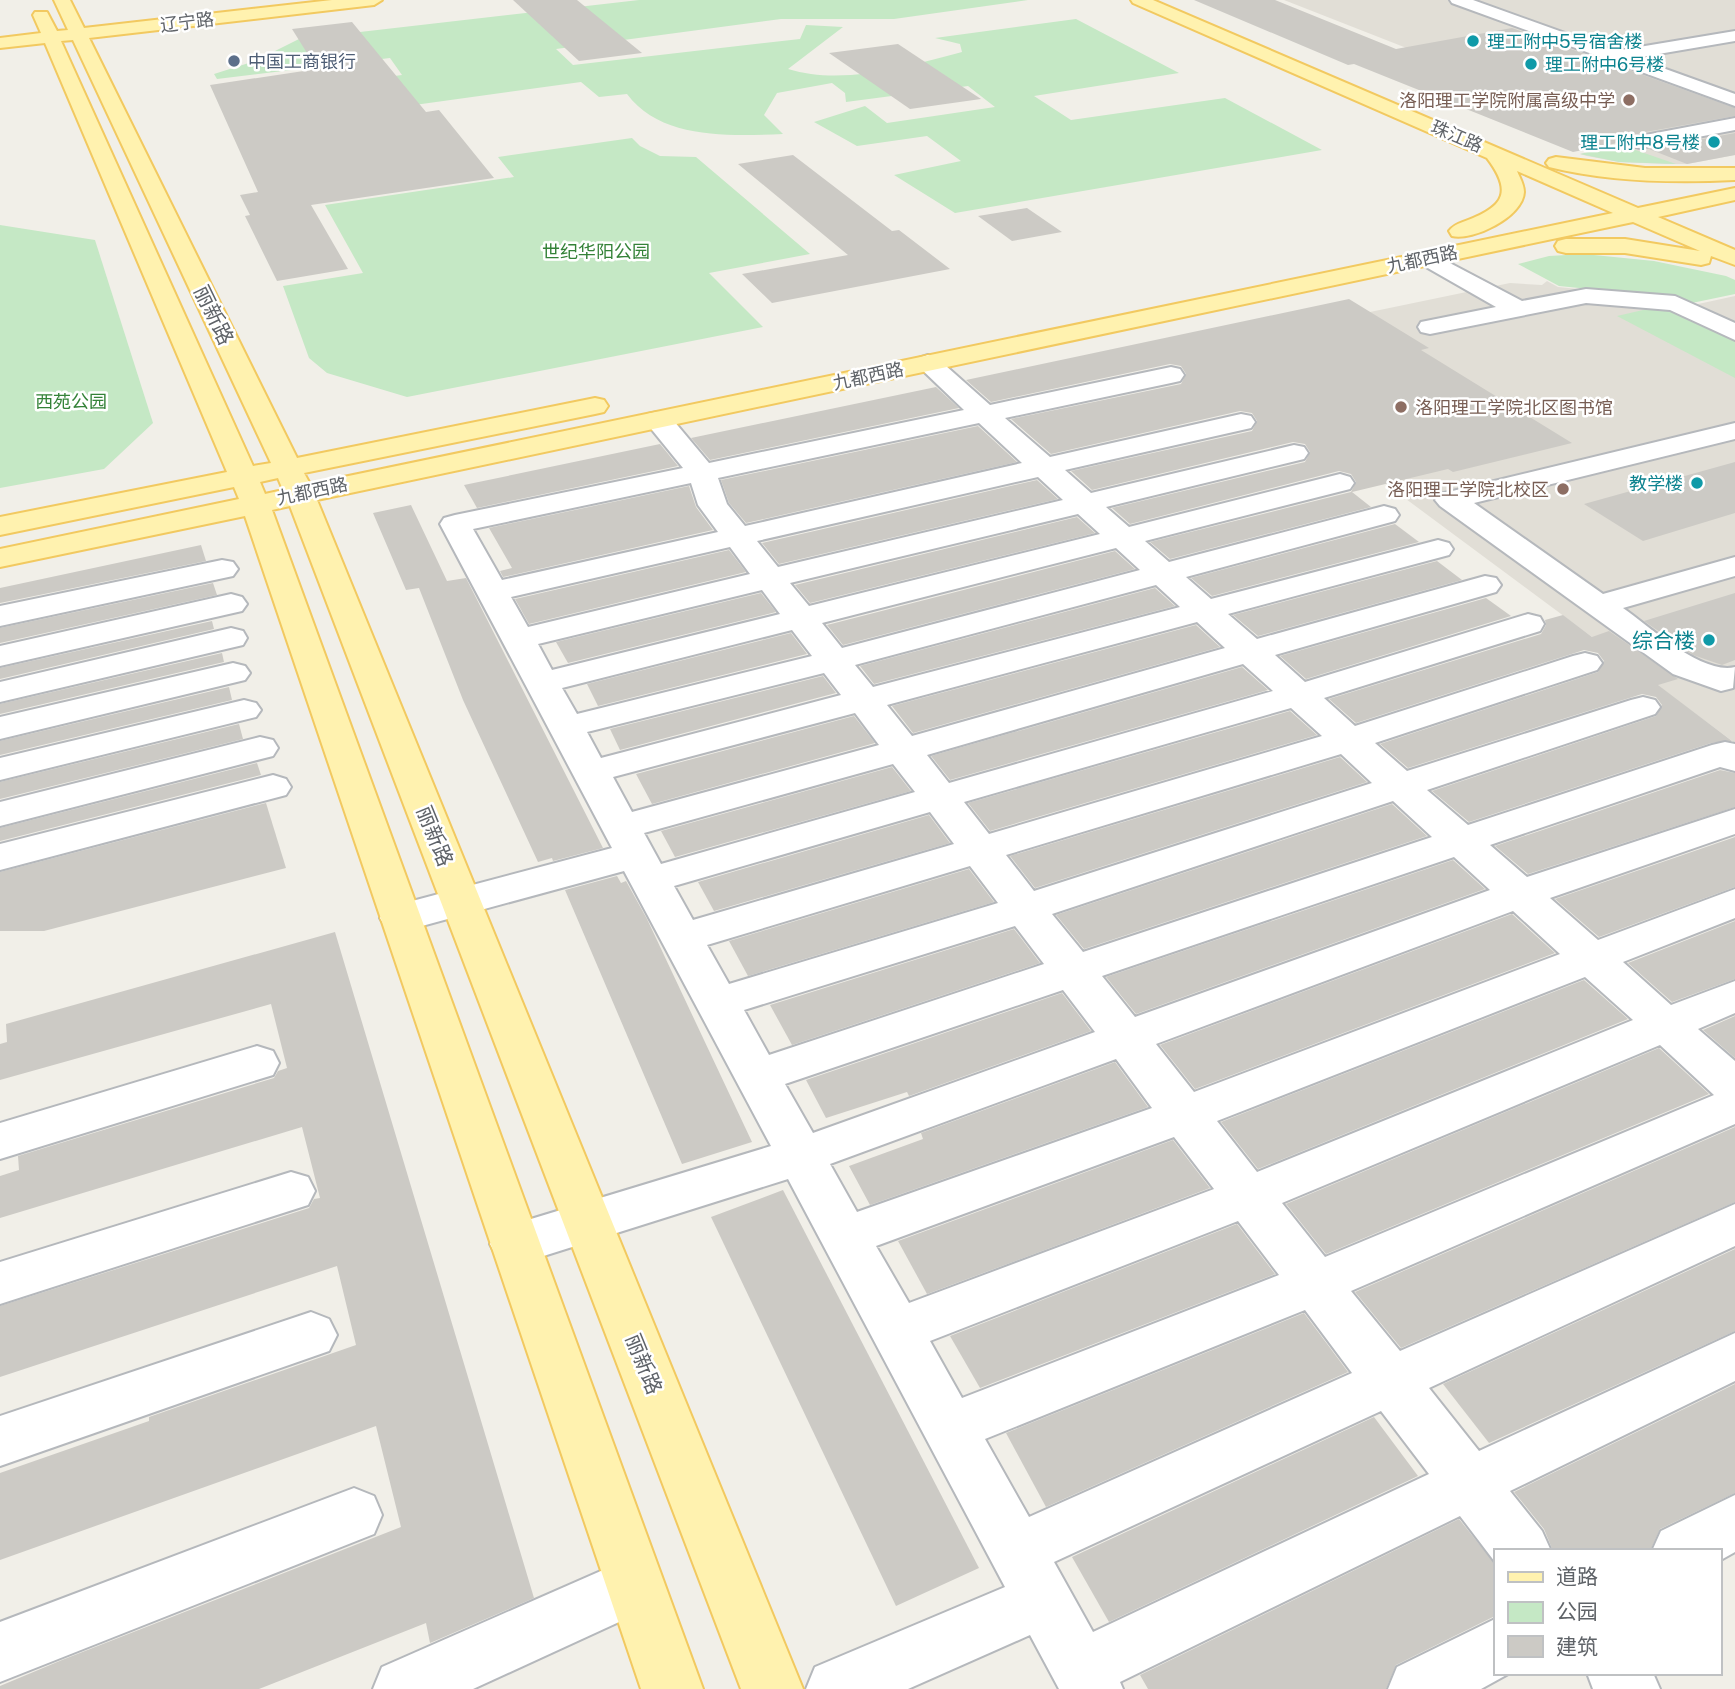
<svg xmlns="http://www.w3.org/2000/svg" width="1735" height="1689" font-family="'Public Sans','Noto Sans SC',sans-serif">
	<rect width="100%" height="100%" fill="#f1efe8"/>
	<g fill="#e1ded6">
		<polygon points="1284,0 1735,0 1735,155 1687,164 1666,164 1619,162 1587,156 1580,154 1628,143 1418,57 1423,56 1404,47"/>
		<polygon points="1547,281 1558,287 1670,298 1689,306 1735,296 1735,743 1201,347 1510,283 1542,285"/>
	</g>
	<g fill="#c5e8c5">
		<path d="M639,0H1028L894,19H781L556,49L573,65L800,39L806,25L843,27L788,69C843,86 908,66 962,52L960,44L935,38L1076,19L1179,73L1034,96L1071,120L1225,98L1322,150L955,213L894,175L961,161L927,136L857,146L814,122L865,106L887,123L995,107L968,86L846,102L845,93L832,83L777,93L764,115L783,134C731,136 661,140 627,94L599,97L581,82L241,129L225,98L402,75L390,58L217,79L214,74L255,61L299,39Z"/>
		<polygon points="632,138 640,146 660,156 696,157 810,254 709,273 763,327 407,397 327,373 309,358 283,286 363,273 325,205 514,177 498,157"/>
		<polygon points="1621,145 1676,164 1619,162 1580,154"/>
		<polygon points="0,225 95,240 153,423 104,469 0,488"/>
		<polygon points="1584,254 1654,261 1726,276 1735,280 1735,294 1687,304 1669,297 1559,286 1518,264 1549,256"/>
		<polygon points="1669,304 1735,337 1735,378 1617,316"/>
	</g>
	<g fill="#cccac5">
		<polygon points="513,0 577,0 642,53 579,61"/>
		<polygon points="1194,0 1275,0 1396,49 1512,28 1735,108 1735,116 1640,133 1628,141 1573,152 1354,64 1348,65"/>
		<polygon points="352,22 426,112 439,110 494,178 311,205 348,269 277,281 245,216 250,215 240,195 258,192 210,85 317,69 292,29"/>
		<polygon points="898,44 981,99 910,109 829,53"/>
		<polygon points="1735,133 1735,155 1687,164 1649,149"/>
		<polygon points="793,155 892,231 899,230 950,269 772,303 742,274 848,255 738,164"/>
		<polygon points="1027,208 1062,232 1012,241 978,216"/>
		<polygon points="1349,299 1429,348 1421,350 1572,443 1453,472 1448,469 1352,492 1371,507 1170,559 1150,542 1351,492 1356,482 1351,474 1339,471 1130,524 1112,508 1305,462 1310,452 1305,444 1293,442 1092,490 1071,471 1252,431 1257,421 1252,413 1240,411 1051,454 1011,419 1181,384 1186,374 1181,366 1170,364 991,402 966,380"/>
		<polygon points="936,387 959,408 710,460 691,438"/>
		<polygon points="978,426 1017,462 746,523 729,503 721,480"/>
		<polygon points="660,444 678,466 477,508 464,485"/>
		<polygon points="1735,462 1735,513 1643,541 1584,504"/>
		<polygon points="1037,480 1058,499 779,564 762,543"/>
		<polygon points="689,486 696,507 713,530 503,577 500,571 512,568 489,528"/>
		<polygon points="411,505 447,581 466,578 603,848 553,861 552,858 538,862 463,700 419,588 406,590 373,513"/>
		<polygon points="1077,517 1095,533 810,603 795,585"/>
		<polygon points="1395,524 1419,542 1212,596 1191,578"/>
		<polygon points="201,545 206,561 0,603 0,588"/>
		<polygon points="729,550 746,572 529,624 515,599"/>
		<polygon points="1115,551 1135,569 843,645 827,625"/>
		<polygon points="1437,561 1462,580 1258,636 1233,615"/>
		<polygon points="213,583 217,595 0,643 0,628"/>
		<polygon points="1155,588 1175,606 874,684 860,666"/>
		<polygon points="761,593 776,612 568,663 556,642"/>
		<polygon points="1735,593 1735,660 1722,665 1693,655 1644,621"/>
		<polygon points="1486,598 1511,616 1306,679 1280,656"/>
		<polygon points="1563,615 1592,637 1609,631 1678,679 1658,685 1732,741 1711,743 1469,822 1432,791 1656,716 1662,705 1656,697 1642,694 1408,768 1380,744 1598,672 1604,661 1598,653 1584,650 1356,723 1329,699 1541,634 1546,625 1545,620"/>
		<polygon points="212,621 214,629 0,679 0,668"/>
		<polygon points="1196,625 1220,647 913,733 892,706"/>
		<polygon points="791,633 807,654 598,706 587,684"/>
		<polygon points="222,653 224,662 0,714 0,704"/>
		<polygon points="1242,667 1268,690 950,780 931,756"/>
		<polygon points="823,676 836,693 620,750 610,729"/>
		<polygon points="229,687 232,700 0,755 0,741"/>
		<polygon points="1290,711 1317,735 990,831 968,803"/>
		<polygon points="854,716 875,743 652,804 636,774"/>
		<polygon points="239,724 243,739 0,799 0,782"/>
		<polygon points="1340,757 1367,782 1035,888 1010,856"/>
		<polygon points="257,763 261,775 0,841 0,828"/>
		<polygon points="892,767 911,791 675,857 661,831"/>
		<polygon points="1720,770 1735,773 1735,807 1528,874 1495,846"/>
		<polygon points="266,803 286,868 44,931 0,931 0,872"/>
		<polygon points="1392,804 1427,836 1084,949 1056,915"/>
		<polygon points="929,815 950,843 714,911 698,882"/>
		<polygon points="1735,837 1735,887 1599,937 1555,899"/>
		<polygon points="1453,860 1485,889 1136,1014 1106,977"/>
		<polygon points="969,869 994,902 748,976 729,941"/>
		<polygon points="617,876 621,883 626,881 647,919 752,1142 682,1164 565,890"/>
		<polygon points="1512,914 1555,953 1195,1089 1160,1045"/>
		<polygon points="1735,921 1735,979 1672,1002 1628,963"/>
		<polygon points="1014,929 1040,963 792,1045 770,1005"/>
		<polygon points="335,932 534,1598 430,1643 426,1623 259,1689 0,1689 0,1686 62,1660 401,1527 376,1426 0,1560 0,1473 149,1421 149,1417 356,1345 337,1266 0,1377 0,1306 309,1208 314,1199 320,1198 302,1127 0,1218 0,1176 19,1170 18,1156 274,1078 278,1071 287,1068 271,1004 0,1080 0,1044 7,1042 6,1024"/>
		<polygon points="1584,980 1628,1019 1258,1169 1221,1122"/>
		<polygon points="1062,993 1091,1031 909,1096 907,1092 826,1118 806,1080"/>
		<polygon points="1735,1016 1735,1058 1703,1030"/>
		<polygon points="1659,1048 1709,1094 1326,1254 1286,1204"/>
		<polygon points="1115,1062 1148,1107 870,1205 849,1166 923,1139 921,1133"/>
		<polygon points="1735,1127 1735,1202 1401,1348 1355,1292"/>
		<polygon points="1173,1140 1210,1188 927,1294 898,1241"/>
		<polygon points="783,1190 979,1568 896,1606 711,1217"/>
		<polygon points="1237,1224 1275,1274 980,1388 950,1336"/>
		<polygon points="1735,1249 1735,1331 1489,1443 1443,1384"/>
		<polygon points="1304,1313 1348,1372 1046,1507 1006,1433"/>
		<polygon points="1735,1384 1735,1493 1660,1529 1650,1551 1553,1551 1544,1529 1514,1492"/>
		<polygon points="1374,1417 1418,1476 1109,1622 1072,1557"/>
		<polygon points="1459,1519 1495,1564 1495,1616 1396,1665 1386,1689 1148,1689 1140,1675"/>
	</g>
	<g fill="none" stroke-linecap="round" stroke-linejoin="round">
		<g stroke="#b5b8bc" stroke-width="4">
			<g id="minor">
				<polygon points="1450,0 1473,0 1615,51 1735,31 1735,41 1635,58 1735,94 1735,106 1452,3"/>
				<polygon points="1735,118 1735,130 1640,148 1633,146 1630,142 1633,138 1640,136"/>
				<polygon points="1427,251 1522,301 1586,289 1675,296 1735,323 1735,340 1670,310 1586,303 1430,334 1421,332 1418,327 1421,322 1496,307 1419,263 1416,258 1419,253"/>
				<path d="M928,355L937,358L990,405L1171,367L1180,369L1184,375L1180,381L1171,383L1005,418L1050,457L1241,414L1251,416L1255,422L1251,428L1065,470L1091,493L1294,445L1304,447L1308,453L1304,459L1106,507L1129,527L1340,474L1350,477L1354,483L1350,489L1145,541L1169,562L1384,506L1395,509L1399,515L1395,521L1186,577L1211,599L1438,540L1449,543L1453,549L1449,555L1228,614L1257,639L1485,576L1496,578L1501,585L1496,592L1275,655L1305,682L1528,614L1540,617L1544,624L1540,631L1324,698L1355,726L1573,656L1585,653L1597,656L1602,663L1597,670L1375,743L1407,771L1631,700L1643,697L1655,700L1660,707L1655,714L1427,790L1468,825L1712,745L1725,742L1735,744V771L1720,767L1490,845L1527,877L1735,809V834L1550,898L1598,940L1735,889V918L1623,962L1671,1005L1735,981V1013L1698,1029L1735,1061V1124L1351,1291L1400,1351L1735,1204V1246L1429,1388L1479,1451L1735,1333V1381L1510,1491L1542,1531L1551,1551H1495V1562L1460,1516L1120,1682L1123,1689H1059L1030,1635L908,1689H806L815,1667L1005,1587L788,1179L515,1265L498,1259L490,1244L498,1229L771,1146L624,871L400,932L386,928L380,918L386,908L612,848L440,524L444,518L455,515L683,468L644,420L648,414L658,412L668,414L709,463L964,410L915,363L919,358ZM979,423L1022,463L745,526L727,504L718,478ZM1038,477L1063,500L778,567L757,541ZM691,483L698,505L718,532L502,580L473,529ZM1078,514L1100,534L809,606L790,583ZM730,547L750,574L528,627L511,597ZM1116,548L1140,570L842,648L822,623ZM1156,585L1180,607L873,687L855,665ZM762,590L780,614L552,670L538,644ZM1197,622L1225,648L912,736L887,705ZM792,630L812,656L577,714L562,688ZM1243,664L1273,691L949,783L927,755ZM824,673L841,695L601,758L587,732ZM1291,708L1322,736L989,834L964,802ZM855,713L879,745L632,812L613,777ZM1341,754L1372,783L1034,891L1006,855ZM893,764L915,792L661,864L644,833ZM1393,801L1432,837L1083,952L1052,914ZM930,812L954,844L693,920L674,886ZM1454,857L1490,890L1135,1017L1102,976ZM970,866L998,903L729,984L707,945ZM1513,911L1560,954L1194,1092L1156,1044ZM1015,926L1044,964L769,1055L744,1010ZM1585,977L1633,1020L1257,1172L1217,1121ZM1063,990L1095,1032L813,1133L785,1084ZM1660,1045L1714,1095L1325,1257L1282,1203ZM1116,1059L1152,1108L857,1212L830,1164ZM1174,1137L1214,1189L909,1303L876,1246ZM1238,1221L1279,1275L962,1398L930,1341ZM1305,1310L1352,1373L1029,1517L985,1439ZM1381,1411L1429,1474L1093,1632L1054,1562Z"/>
				<path d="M1735,423V439L1474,503L1603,594L1735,557V576L1623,608C1650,627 1702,675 1735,667L1733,688L1721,691L1673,674L1440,506L1435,500L1440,494Z"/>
				<polygon points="222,560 233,562 238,569 233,576 0,626 0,606"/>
				<polygon points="231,594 242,597 247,604 242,611 0,666 0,646"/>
				<polygon points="231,628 243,631 247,638 243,645 0,702 0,682"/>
				<polygon points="233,663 245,666 250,673 245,680 0,739 0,717"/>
				<polygon points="244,700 256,703 261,710 256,717 0,780 0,758"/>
				<polygon points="260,737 273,740 278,748 273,756 0,826 0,802"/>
				<polygon points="273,775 286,779 291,787 286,795 0,870 0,844"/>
				<polygon points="257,1046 273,1051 279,1063 273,1075 0,1159 0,1123"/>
				<polygon points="291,1172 308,1177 315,1191 308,1205 0,1304 0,1262"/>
				<polygon points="311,1312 329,1319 337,1335 329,1351 0,1466 0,1416"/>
				<polygon points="354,1488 374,1496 382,1515 374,1534 0,1682 0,1622"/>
				<polygon points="1735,1495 1735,1552 1719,1561 1719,1551 1652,1551 1661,1531"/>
				<polygon points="635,1556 656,1565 664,1585 656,1605 473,1689 373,1689 382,1667"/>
				<polygon points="1495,1619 1495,1673 1510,1673 1481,1689 1388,1689 1397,1667"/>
				<polygon points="1587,1673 1653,1673 1660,1689 1593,1689"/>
			</g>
		</g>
		<g stroke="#f2c960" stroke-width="4">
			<g id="major">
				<path d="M54,0H70L84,28L332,0H382L374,5L89,38L297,458L595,398L604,400L608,406L604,412L595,414L304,473L310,484L1613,213L1517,171C1520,178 1524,185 1524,192C1523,217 1473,241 1452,236L1449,231C1454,224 1461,223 1468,220C1505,206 1512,191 1487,158L1133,3L1131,0H1153L1638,208L1735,188V200L1658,217L1735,250V265L1711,256L1709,263L1701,265L1625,253H1566L1558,251L1555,246L1558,241L1566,239H1625L1700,251L1633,222L317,500L803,1689H741L290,506L272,510L703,1689H641L245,516L0,567V549L239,499L234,487L0,535V517L227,472L45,43L0,48V38L41,33L33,15L35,12H47L57,31L68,30ZM73,40L271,463L253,466L61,41ZM278,478L283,490L265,494L260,482Z"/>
				<path d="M1556,157L1645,168H1735V180C1673,183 1609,182 1549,167L1546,163L1549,159Z"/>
			</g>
		</g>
		<use href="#minor" fill="#fff" fill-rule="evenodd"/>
		<use href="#major" fill="#fff2af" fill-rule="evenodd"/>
	</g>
	<g fill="#0f9aa8" stroke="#fff" stroke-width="2.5">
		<circle cx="1473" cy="41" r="7"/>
		<circle cx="1531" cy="64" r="7"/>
		<circle cx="1714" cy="142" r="7"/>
		<circle cx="1697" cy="483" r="7"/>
		<circle cx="1709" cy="640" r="7"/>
	</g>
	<circle fill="#5c6f8a" stroke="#fff" stroke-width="2.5" cx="234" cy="61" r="7"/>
	<g fill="#8d6e63" stroke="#fff" stroke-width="2.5">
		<circle cx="1629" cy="100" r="7"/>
		<circle cx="1401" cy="407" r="7"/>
		<circle cx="1563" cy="489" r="7"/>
	</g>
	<g text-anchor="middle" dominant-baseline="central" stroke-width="5" stroke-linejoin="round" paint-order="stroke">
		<g font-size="18" fill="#5f6368" stroke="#fff">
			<text transform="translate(187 22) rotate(-7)">辽宁路</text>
			<text transform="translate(1457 136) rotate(23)">珠江路</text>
			<text transform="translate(1422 259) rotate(-12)">九都西路</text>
			<text transform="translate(868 376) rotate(-12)">九都西路</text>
			<text transform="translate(312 491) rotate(-12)">九都西路</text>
		</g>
		<g font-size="18" fill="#0d838f" stroke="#fff" text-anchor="start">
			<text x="1487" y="41">理工附中5号宿舍楼</text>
			<text x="1545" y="64">理工附中6号楼</text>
			<text x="1700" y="142" text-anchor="end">理工附中8号楼</text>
			<text x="1683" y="483" text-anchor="end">教学楼</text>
		</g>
		<g font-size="18" fill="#4e5e75" stroke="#fff" text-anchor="start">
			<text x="248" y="61">中国工商银行</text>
		</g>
		<g font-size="18" fill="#785e54" stroke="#fff" text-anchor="end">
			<text x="1615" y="100">洛阳理工学院附属高级中学</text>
			<text x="1415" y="407" text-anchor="start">洛阳理工学院北区图书馆</text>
			<text x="1549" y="489">洛阳理工学院北校区</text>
		</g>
		<g font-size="18" fill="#348238" stroke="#fff">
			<text x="596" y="251">世纪华阳公园</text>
			<text x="71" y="401">西苑公园</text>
		</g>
		<g font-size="21" fill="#5f6368" stroke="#fff">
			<text transform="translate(214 315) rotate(64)">丽新路</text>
			<text transform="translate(435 836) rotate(68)">丽新路</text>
			<text transform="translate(644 1364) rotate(68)">丽新路</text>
		</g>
		<g font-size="21" fill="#0d838f" stroke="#fff" text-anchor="end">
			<text x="1695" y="640">综合楼</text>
		</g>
	</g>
	<rect x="1494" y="1549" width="228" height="126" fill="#ffffff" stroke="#bfc1c3" stroke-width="2"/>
	<rect x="1508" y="1572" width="35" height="10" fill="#fff2af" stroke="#bfc1c3" stroke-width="2"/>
	<text x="1556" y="1584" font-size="21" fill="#5f6368">道路</text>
	<rect x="1508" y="1602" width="35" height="21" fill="#c5e8c5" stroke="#bfc1c3" stroke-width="2"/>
	<text x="1556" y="1619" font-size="21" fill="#5f6368">公园</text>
	<rect x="1508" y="1636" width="35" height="21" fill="#cccac5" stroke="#bfc1c3" stroke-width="2"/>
	<text x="1556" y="1654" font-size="21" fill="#5f6368">建筑</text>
</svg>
